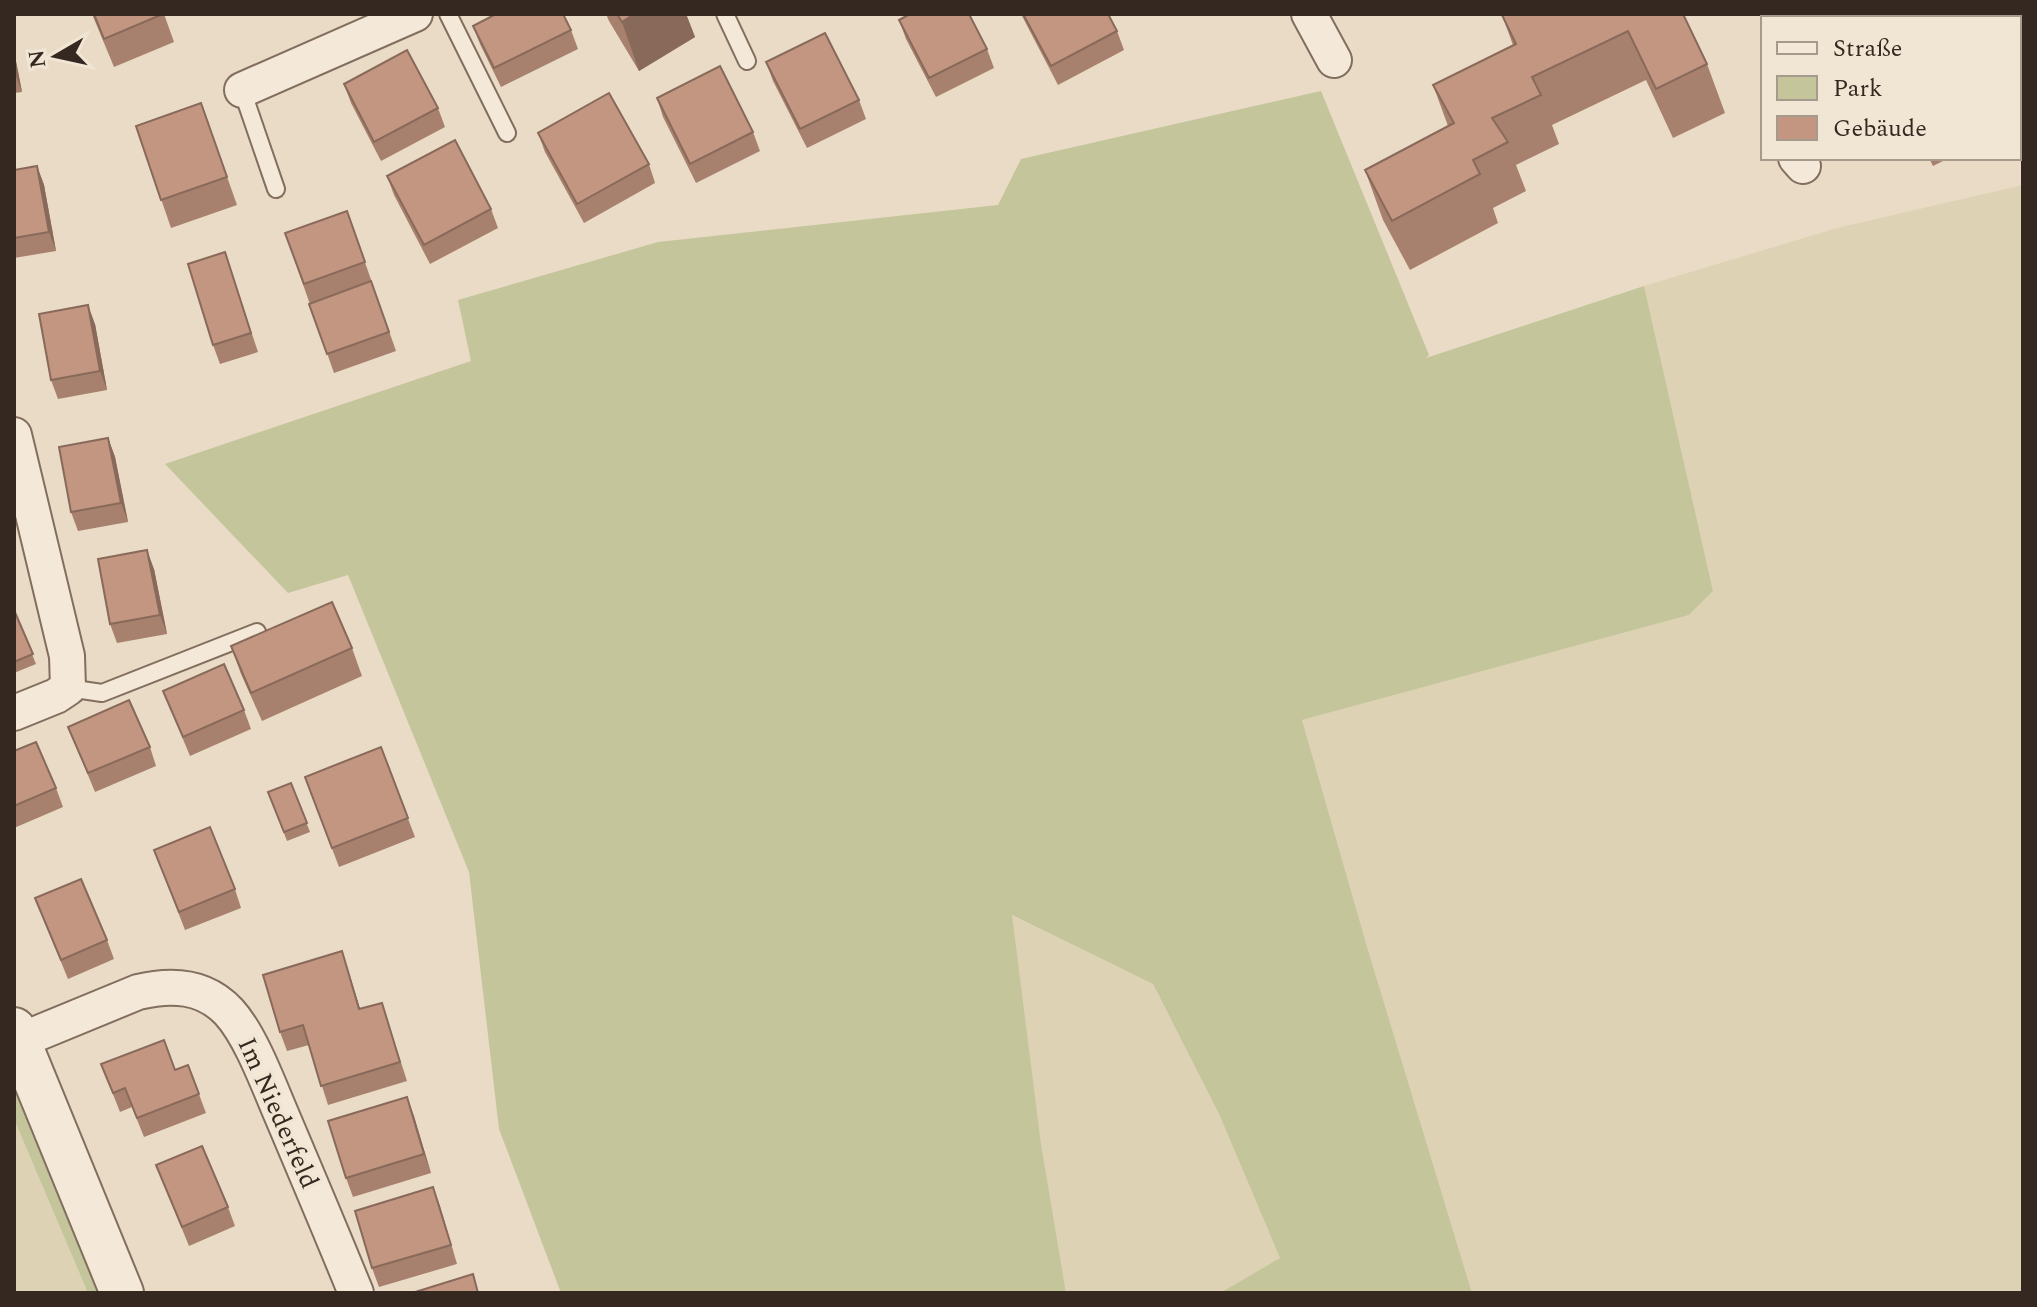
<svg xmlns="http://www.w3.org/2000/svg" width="2037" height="1307" font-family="Spectral,serif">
	<rect width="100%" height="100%" fill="#e9dbc6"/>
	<g fill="#ddd3b4">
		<polygon points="2023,185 2023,1293 1472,1293 1368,950 1302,720 1689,615 1713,591 1644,286 1837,228"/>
		<polygon points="1011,915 1153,984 1219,1114 1280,1258 1220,1293 1066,1293 1041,1144"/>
		<polygon points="14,1119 88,1293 14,1293"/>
	</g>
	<g fill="#c4c59b">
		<polygon points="1321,91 1429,355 1426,358 1644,286 1713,591 1689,615 1302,720 1368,950 1472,1293 1220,1293 1280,1258 1219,1114 1153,984 1012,915 1041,1144 1066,1293 561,1293 499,1129 469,872 348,575 288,593 165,464 471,361 458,300 658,242 998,205 1021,159"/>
		<polygon points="14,1029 122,1293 88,1293 14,1119"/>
	</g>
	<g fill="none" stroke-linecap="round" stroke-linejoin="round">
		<g stroke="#826e5e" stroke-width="20">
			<g id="service">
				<polyline points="448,14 507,133"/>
				<polyline points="725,14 747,61"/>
				<polyline points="2006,18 2013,14"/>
				<polyline points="242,90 276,189"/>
				<polyline points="68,688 102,693 257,632"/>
			</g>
		</g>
		<g stroke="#826e5e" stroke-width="38">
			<g id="minor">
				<polyline points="1309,14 1334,60"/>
				<polyline points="1785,18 1785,14"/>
				<polyline points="242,90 415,14"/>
				<polyline points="1796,158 1803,166"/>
				<polyline points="14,435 67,656 68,688 56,696 14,713"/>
				<path d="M19,1041L138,992C171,984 204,985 229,1012C251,1036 269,1086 282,1116C307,1175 332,1234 356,1293"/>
			</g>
		</g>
		<g stroke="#826e5e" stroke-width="46">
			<polyline id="tertiary" points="14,1029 122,1293"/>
		</g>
		<use href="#service" stroke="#f4e9d8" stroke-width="16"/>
		<use href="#minor" stroke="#f4e9d8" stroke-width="34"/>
		<use href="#tertiary" stroke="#f4e9d8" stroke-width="42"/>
	</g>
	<g fill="#a7816e">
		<polygon points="92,14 164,14 174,42 114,67"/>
		<polygon points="606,14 686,14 695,37 639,71 609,21"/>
		<polygon points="1021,14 1108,14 1117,31 1124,50 1058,85"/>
		<polygon points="1683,14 1707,64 1725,113 1673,138 1646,80 1552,125 1559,144 1516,165 1526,191 1493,208 1498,223 1410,270 1383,220 1365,170 1448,126 1433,85 1513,45 1502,15"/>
		<polygon points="1835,14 1927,14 1919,18 1837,18"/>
		<polygon points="2023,14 2023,101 2019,94 2019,18"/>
		<polygon points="899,20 987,49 994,68 936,97 906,39"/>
		<polygon points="473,26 571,30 578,49 501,87 480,44"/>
		<polygon points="14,51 22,92 14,93"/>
		<polygon points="766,62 859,100 866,119 807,148 773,81"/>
		<polygon points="344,84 438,108 445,127 381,161 351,103"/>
		<polygon points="657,98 753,132 760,151 696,183 663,117"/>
		<polygon points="201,103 237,205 171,228 136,126"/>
		<polygon points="538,133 649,164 655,183 584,223 545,152"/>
		<polygon points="1929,158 1949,158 1933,166"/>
		<polygon points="37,166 44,185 56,251 14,258 14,170"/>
		<polygon points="387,176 491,209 498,228 430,264 394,195"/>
		<polygon points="347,211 396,351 334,373 285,233"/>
		<polygon points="225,252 258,352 220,364 213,345"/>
		<polygon points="95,324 107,390 58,399 51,380"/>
		<polygon points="108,438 115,457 128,522 78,531 71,512"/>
		<polygon points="154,569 167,634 117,643 110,624"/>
		<polygon points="14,610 36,664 14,673"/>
		<polygon points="231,646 352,648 362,676 262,721 241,674"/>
		<polygon points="163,691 244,710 251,729 190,756"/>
		<polygon points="68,727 150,747 156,766 95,792"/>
		<polygon points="381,747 415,837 339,867 305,777"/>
		<polygon points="14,751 56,788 63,807 14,828"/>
		<polygon points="291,783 310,832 287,841 268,792"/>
		<polygon points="154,850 235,889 241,908 185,930"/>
		<polygon points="35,898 107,940 114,959 68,979"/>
		<polygon points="348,970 360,1009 388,1022 407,1081 328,1105 309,1045 287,1051 280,1032"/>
		<polygon points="101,1064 175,1070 188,1065 206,1113 144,1137 132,1107 120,1112"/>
		<polygon points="407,1097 431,1173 353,1197 346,1178"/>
		<polygon points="156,1165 228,1207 235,1226 189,1246"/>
		<polygon points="433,1187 457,1264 379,1287 372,1268"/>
	</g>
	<g fill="#88695a">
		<polygon points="634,14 686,14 695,37 639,71 622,22"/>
		<polygon points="14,51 22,92 15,73"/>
		<polygon points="37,166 44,185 56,251 49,232"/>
		<polygon points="88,305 95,324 107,390 100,371"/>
		<polygon points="108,438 115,457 128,522 121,503"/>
		<polygon points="147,550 154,569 167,634 160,615"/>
		<polygon points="342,951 348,970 366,1028 359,1009"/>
		<polygon points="407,1097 414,1116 431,1173 424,1154"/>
		<polygon points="433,1187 440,1206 457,1264 451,1245"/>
	</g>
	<g fill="#c29680" stroke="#88695a" stroke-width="2">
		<polygon points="94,14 163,14 104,39"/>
		<polygon points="496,14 563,14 571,30 494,68 473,26"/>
		<polygon points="617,14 634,14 622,22"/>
		<polygon points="910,14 969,14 987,49 929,78 899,20"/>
		<polygon points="1023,14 1108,14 1117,31 1051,66"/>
		<polygon points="1504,14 1683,14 1707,64 1656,89 1628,31 1532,77 1541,95 1492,118 1508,142 1473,160 1480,174 1392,221 1365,170 1454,123 1433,85 1516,44 1502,15"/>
		<polygon points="1837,14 1908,14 1910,18 1839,18"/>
		<polygon points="2014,14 2023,14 2023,93 2022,93 2019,88 2019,18 2006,18"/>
		<polygon points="825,33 859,100 800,129 766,62"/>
		<polygon points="407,50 438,108 374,142 344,84"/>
		<polygon points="720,66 753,132 690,164 657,98"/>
		<polygon points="609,93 649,164 577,204 538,133"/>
		<polygon points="201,103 227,177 161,200 136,126"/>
		<polygon points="455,140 491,209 424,245 387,176"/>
		<polygon points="37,166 49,232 14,238 14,170"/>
		<polygon points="347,211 365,262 304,284 285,233"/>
		<polygon points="225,252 251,333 213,345 188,264"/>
		<polygon points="371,281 389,332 327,354 309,304"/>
		<polygon points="88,305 100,371 51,380 39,314"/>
		<polygon points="108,438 121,503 71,512 59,447"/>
		<polygon points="147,550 160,615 110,624 98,559"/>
		<polygon points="332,602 352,648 251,693 231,646"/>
		<polygon points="14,610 33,654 14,662"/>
		<polygon points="224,664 244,710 183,737 163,691"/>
		<polygon points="129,700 150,747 88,773 68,727"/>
		<polygon points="36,742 56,788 14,806 14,751"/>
		<polygon points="381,747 408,818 332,848 305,777"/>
		<polygon points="291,783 307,823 284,832 268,792"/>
		<polygon points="210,827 235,889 179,912 154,850"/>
		<polygon points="81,879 107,940 61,960 35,898"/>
		<polygon points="342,951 359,1009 382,1003 400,1062 321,1086 303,1025 280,1032 263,975"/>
		<polygon points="164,1040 175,1070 188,1065 199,1094 137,1118 125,1088 113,1093 101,1064"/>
		<polygon points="407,1097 424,1154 346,1178 328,1121"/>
		<polygon points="202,1146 228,1207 182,1227 156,1165"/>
		<polygon points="433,1187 451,1245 372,1268 355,1211"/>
		<polygon points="473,1274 478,1293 412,1293"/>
	</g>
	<g text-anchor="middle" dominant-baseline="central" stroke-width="7" stroke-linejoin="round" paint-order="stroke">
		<g font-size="26" fill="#342820" stroke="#f1e6d4">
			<text transform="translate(278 1113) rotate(66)">Im Niederfeld</text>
		</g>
	</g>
	<rect width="2037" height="1307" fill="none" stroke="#342820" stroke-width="32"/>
	<rect x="1761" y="16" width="260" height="144" fill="#f1e6d4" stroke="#a59a8c" stroke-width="2"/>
	<rect x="1777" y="42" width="40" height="12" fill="#f4e9d8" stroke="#a59a8c" stroke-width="2"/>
	<text x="1833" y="56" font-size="24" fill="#342820">Straße</text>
	<rect x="1777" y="76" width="40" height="24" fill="#c4c59b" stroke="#a59a8c" stroke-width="2"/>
	<text x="1833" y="96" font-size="24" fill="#342820">Park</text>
	<rect x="1777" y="116" width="40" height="24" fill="#c29680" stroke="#a59a8c" stroke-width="2"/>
	<text x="1833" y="136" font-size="24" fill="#342820">Gebäude</text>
	<g transform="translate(56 56) rotate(261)" stroke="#f1e6d4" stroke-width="6" paint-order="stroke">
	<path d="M0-6L14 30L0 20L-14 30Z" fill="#342820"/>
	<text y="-12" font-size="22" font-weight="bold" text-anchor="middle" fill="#342820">N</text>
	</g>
</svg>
